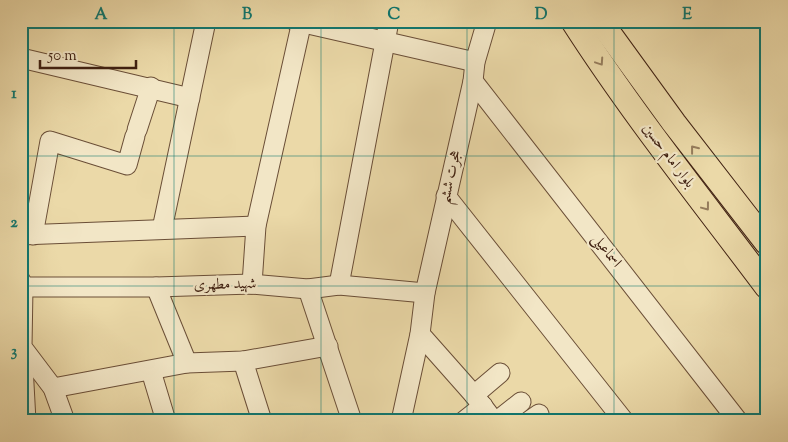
<svg xmlns="http://www.w3.org/2000/svg" width="788" height="442" font-family="'Sorts Mill Goudy',Amiri,serif">
	<rect width="100%" height="100%" fill="#ebd9a8"/>
	<filter id="stains"><feTurbulence type="fractalNoise" baseFrequency=".004" numOctaves="4"/><feColorMatrix values="0 0 0 0 .2 0 0 0 0 .09 0 0 0 0 .02 0 0 0 .5 -.17"/></filter>
	<radialGradient id="worn" r=".72"><stop offset=".6" stop-color="#630" stop-opacity="0"/><stop offset="1" stop-color="#630" stop-opacity=".3"/></radialGradient>
	<g fill="none" stroke-linecap="round" stroke-linejoin="round">
		<g stroke="#6a4e37" stroke-width="21">
			<g id="minor">
				<polyline points="295,21 475,62"/>
				<polyline points="21,58 190,98"/>
				<polyline points="473,81 738,421"/>
				<polyline points="137,130 151,87"/>
				<polyline points="446,196 624,421"/>
				<polyline points="162,229 206,21"/>
				<polyline points="21,235 256,226"/>
				<polyline points="33,235 50,141 127,165 135,136"/>
				<polyline points="21,281 23,287 22,347 53,388 65,421"/>
				<polyline points="252,284 256,226 302,21"/>
				<polyline points="339,285 389,21"/>
				<polyline points="23,287 156,287 252,284 308,289 339,285 425,293"/>
				<polyline points="156,287 187,363"/>
				<polyline points="308,289 352,421"/>
				<polyline points="420,334 474,395 494,421"/>
				<polyline points="22,347 26,421"/>
				<polyline points="243,361 262,421"/>
				<polyline points="151,371 166,421"/>
				<polyline points="53,388 187,363 243,361 328,346"/>
				<polyline points="474,395 500,373"/>
				<polyline points="401,421 420,334 425,293 473,81 475,62 487,21"/>
				<polyline points="464,421 483,406"/>
				<polyline points="497,421 521,402"/>
				<polyline points="529,421 539,414"/>
			</g>
		</g>
		<g stroke="#3f2011" stroke-width="26">
			<g id="major">
				<path d="M573,21C632,113 701,199 767,287"/>
				<polyline points="600,21 674,123 767,243"/>
			</g>
		</g>
		<use href="#minor" stroke="#f2e6c6" stroke-width="19"/>
		<use href="#major" stroke="#ebd9a8" stroke-width="24"/>
	</g>
	<defs><path id="oneway-chevron" d="M-2-3.5L2.5 0L-2 3.5" fill="none" stroke-width="1.6" stroke-linecap="round" stroke-linejoin="round" transform="scale(1.25)"/></defs>
	<g stroke="#957c5c">
		<use href="#oneway-chevron" transform="translate(600 62) rotate(56)"/>
		<use href="#oneway-chevron" transform="translate(694 149) rotate(-128)"/>
		<use href="#oneway-chevron" transform="translate(706 207) rotate(53)"/>
	</g>
	<path fill="none" stroke="#0f766e" stroke-width="1" stroke-opacity="0.55" d="M174,21V421M321,21V421M467,21V421M614,21V421M21,156H767M21,286H767"/>
	<g text-anchor="middle" dominant-baseline="central" stroke-width="4.5" stroke-linejoin="round" paint-order="stroke">
		<g font-size="15" fill="#3f2011" stroke="#f2e6c6">
			<text transform="translate(668 156) rotate(53)">بلوار امام حسین</text>
			<text transform="translate(451 177) rotate(-77)">هجرت ششم</text>
			<text transform="translate(606 251) rotate(52)">اسماعیلی</text>
			<text transform="translate(225 285) rotate(-1)">شهید مطهری</text>
		</g>
	</g>
	<rect width="788" height="442" fill="none" stroke="#ebd9a8" stroke-width="55"/>
	<path d="M40 60v8h96v-8" fill="none" stroke="#3f2011" stroke-width="2.5"/>
	<text x="48" y="60" font-size="15" fill="#3f2011" stroke="#f2e6c6" stroke-width="4" paint-order="stroke">50 m</text>
	<rect x="28" y="28" width="732" height="386" fill="none" stroke="#0f766e" stroke-width="2"/>
	<g font-size="16" text-anchor="middle" font-weight="bold" fill="#0f766e">
		<text x="101" y="19">A</text>
		<text x="247" y="19">B</text>
		<text x="394" y="19">C</text>
		<text x="541" y="19">D</text>
		<text x="687" y="19">E</text>
		<text x="14" y="98">1</text>
		<text x="14" y="227">2</text>
		<text x="14" y="356">3</text>
	</g>
	<rect width="100%" height="100%" filter="url(#stains)"/>
	<rect width="100%" height="100%" fill="url(#worn)"/>
</svg>
